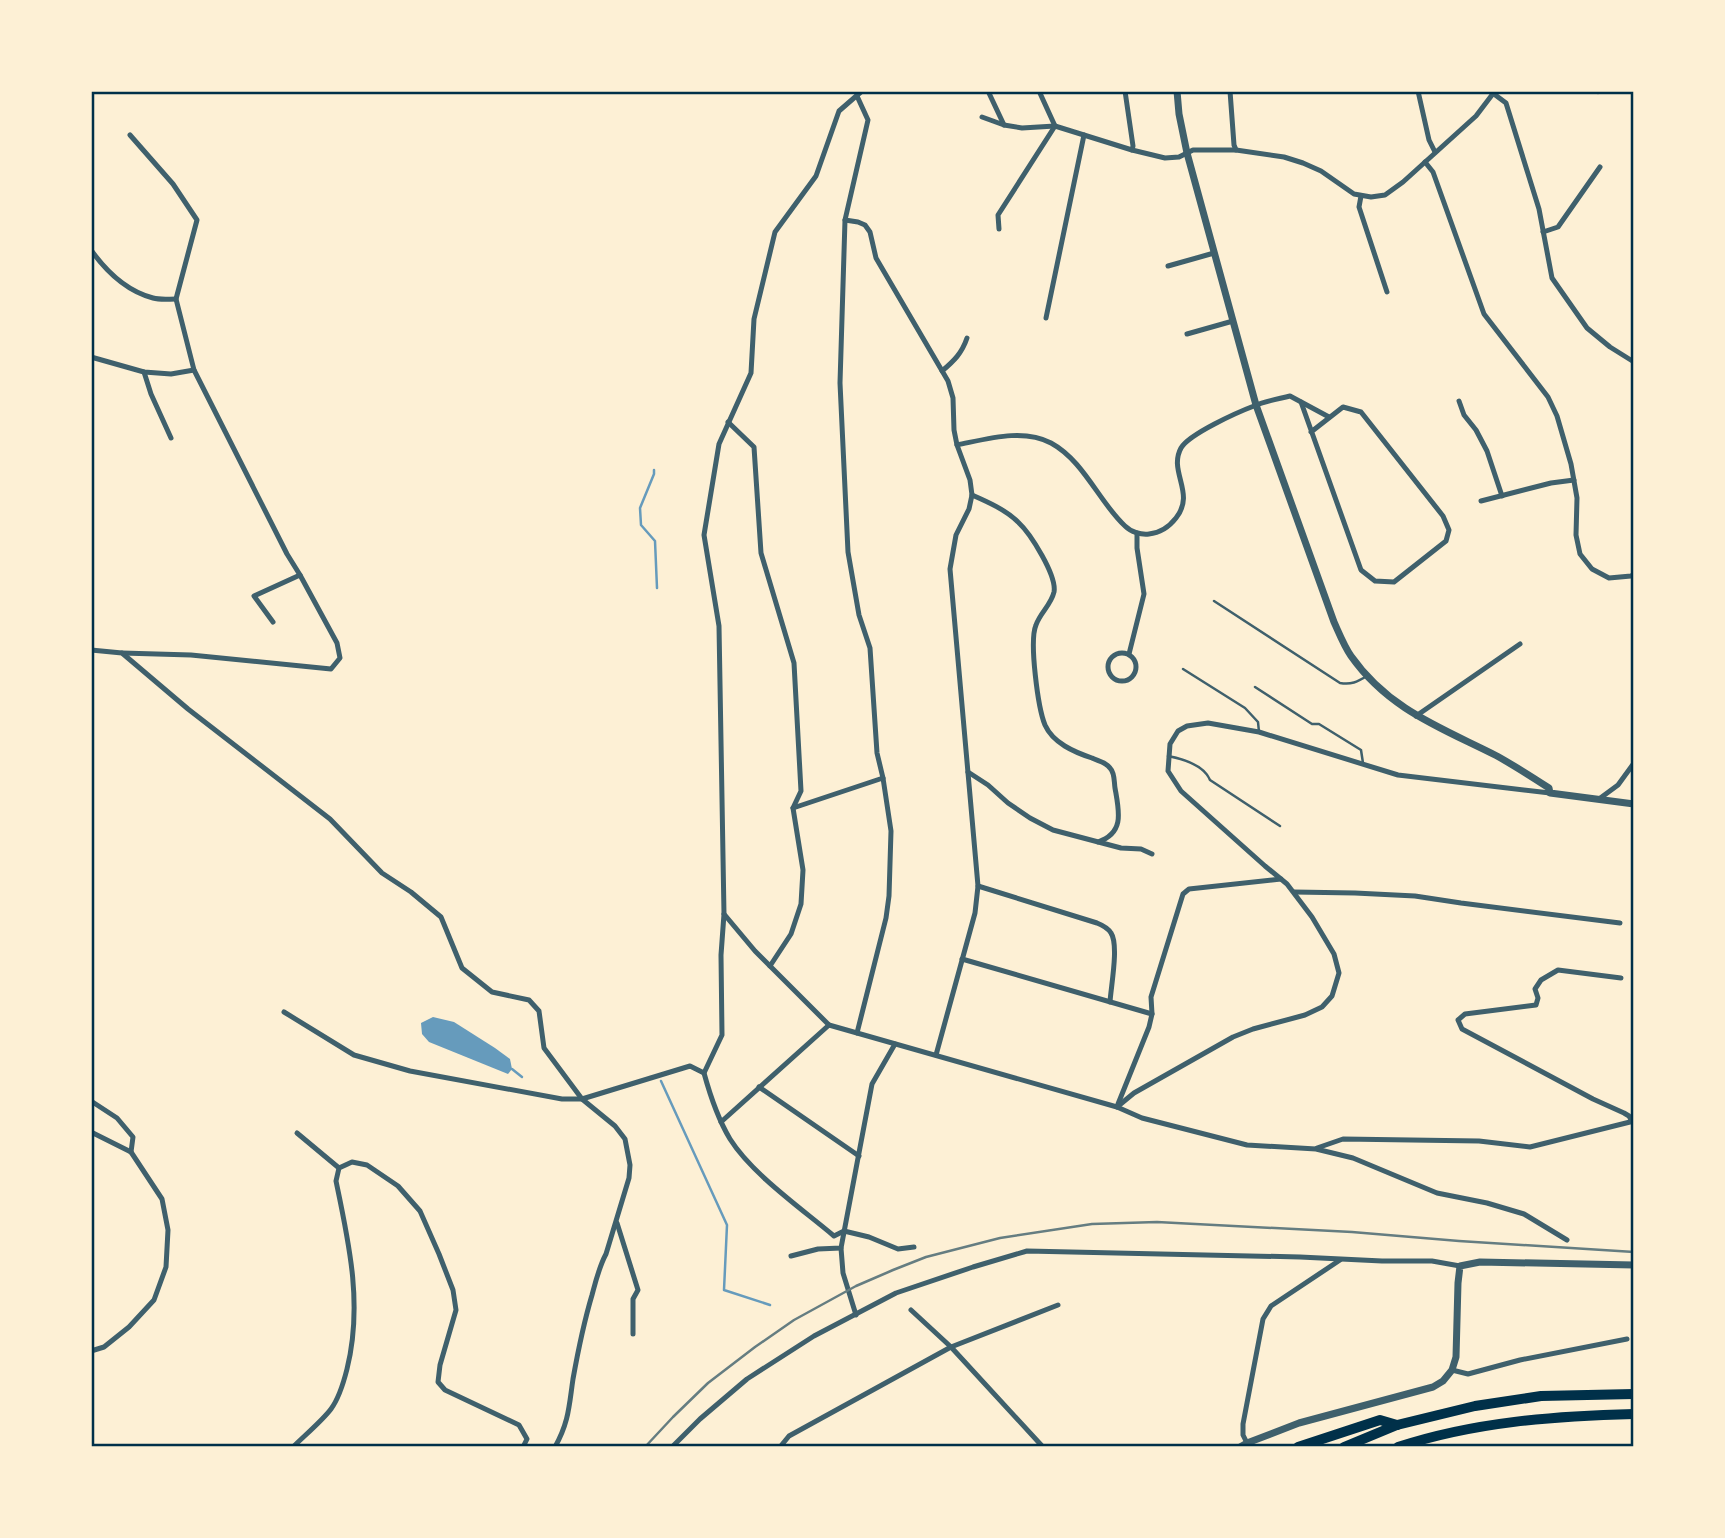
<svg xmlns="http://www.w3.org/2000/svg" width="1725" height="1538" font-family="Mulish,sans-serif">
	<rect width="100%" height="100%" fill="#fdf0d5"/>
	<polygon fill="#669bbc" points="433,1017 454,1022 495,1048 510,1059 512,1069 508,1074 429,1042 422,1034 421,1023"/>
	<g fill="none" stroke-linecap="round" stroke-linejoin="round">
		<g stroke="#669bbc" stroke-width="2.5">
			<polyline points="654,470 654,474 640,508 641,525 655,541 657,588"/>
			<polyline points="512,1069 522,1077"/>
			<polyline points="661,1081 727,1225 724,1290 770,1305"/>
		</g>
		<g stroke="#3f606c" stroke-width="2.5">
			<polyline points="1597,91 1598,93"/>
			<path d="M1214,601L1340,683C1351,685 1357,682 1367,676"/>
			<polyline points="1183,669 1245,708 1258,722 1259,732"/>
			<polyline points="1255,687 1312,724 1319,724 1361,750 1363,763"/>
			<path d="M1168,756C1183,759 1204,765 1210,780L1280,826"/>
		</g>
		<g stroke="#3f606c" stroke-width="5">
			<polyline points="988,91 1004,125"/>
			<polyline points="1125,91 1133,146 1132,150"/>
			<polyline points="1230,91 1234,145 1236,150"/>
			<polyline points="1418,91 1429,140 1435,152"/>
			<polyline points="1494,94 1506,103 1539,209 1552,278 1587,328 1610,347 1634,362"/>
			<polyline points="857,96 868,120 845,220 840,383 848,552 859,615 870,648 877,753 883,778 891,831 889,896 886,918 857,1033"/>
			<polyline points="982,117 1004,125 1022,128 1055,126 1132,150 1165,158 1179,157 1193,150 1236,150 1284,157 1303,163 1321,171 1354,194 1371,197 1385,195 1403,182 1476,116 1495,91"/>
			<polyline points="1425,162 1433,172 1484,314 1548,397 1557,416 1571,464 1577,498 1576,535 1580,554 1592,569 1609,578 1631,576 1634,574"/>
			<polyline points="1361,196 1359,207 1387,292"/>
			<polyline points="845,220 858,222 865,225 870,232 876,258 948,381 953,398 954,430 957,445"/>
			<polyline points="999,229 998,215 1055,126 1039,91"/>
			<polyline points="1543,232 1558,227 1600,167"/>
			<path d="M91,250C106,271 126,291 153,298C160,300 168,299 176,299"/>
			<polyline points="1168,266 1214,253"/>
			<polyline points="1046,318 1084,135"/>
			<polyline points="1187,334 1233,321"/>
			<polyline points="91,357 144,372 171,374 194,370"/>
			<path d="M942,371C954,361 962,353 967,338"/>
			<polyline points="144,372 151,394 171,438"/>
			<polyline points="1459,401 1464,415 1476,430 1487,451 1502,496"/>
			<polyline points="1301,402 1361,570 1375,581 1394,582 1446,541 1449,530 1443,516 1361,412 1343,407 1311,432"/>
			<polyline points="728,422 754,447 761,553 794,663 801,791 793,808 803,870 801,904 791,934 770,966"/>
			<path d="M972,495C988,502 1006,510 1018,522C1031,534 1057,576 1054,592C1051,605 1040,613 1036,625C1029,641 1038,708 1045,725C1053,743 1074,752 1092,758C1098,761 1106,762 1110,768C1115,773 1114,782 1115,788C1119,811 1125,833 1098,842"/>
			<polyline points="1481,501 1551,483 1574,480"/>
			<polyline points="273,622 254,596 300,575"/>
			<path d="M91,650L122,653L188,709L330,819L382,873L411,892L441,917L462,968L492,992L529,1000L539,1011L544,1048L582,1099L615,1126L625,1139L630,1165L629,1178L606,1254C599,1267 596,1280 592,1295C584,1322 578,1351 573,1379C569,1406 569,1422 555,1447"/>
			<circle cx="1122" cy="667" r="14"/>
			<polyline points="122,653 191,655 331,669 340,658 337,643 300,575 287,554 194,370 176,299 197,220 173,184 130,135"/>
			<polyline points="1129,654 1144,594 1137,548 1137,533"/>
			<polyline points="1416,716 1520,644"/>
			<polyline points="968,772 988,785 1008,803 1030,818 1053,830 1121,848 1141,849 1152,854"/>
			<polyline points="1599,799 1618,785 1634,763"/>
			<polyline points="793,808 883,778"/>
			<path d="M978,886L1097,923C1102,925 1108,928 1111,933C1119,945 1111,986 1110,1002"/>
			<polyline points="1294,892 1355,893 1415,896 1461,903 1620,923"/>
			<polyline points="724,914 755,951 829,1025 1117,1107 1142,1118 1247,1145 1316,1149 1353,1158 1437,1193 1487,1203 1524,1214 1567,1240"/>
			<polyline points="962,959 1152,1014"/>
			<polyline points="1621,978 1558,970 1541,980 1535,989 1538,998 1536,1005 1465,1014 1458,1020 1462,1029 1593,1099 1624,1113 1629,1116 1632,1122"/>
			<polyline points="284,1012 354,1055 410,1071 562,1099 582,1099 690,1066 704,1073"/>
			<path d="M936,1055L975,913L978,886L950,569L956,535L969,509L972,495L970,480L957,445C987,439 1023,428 1051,443C1084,461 1099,502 1125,526C1131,532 1141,535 1149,534C1160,533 1169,527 1176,518C1196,493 1168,472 1181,448C1189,434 1238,412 1254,406C1265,401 1278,399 1290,396L1329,417"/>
			<polyline points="759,1087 859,1156"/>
			<polyline points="91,1101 117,1118 133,1137 131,1152"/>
			<polyline points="1118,1104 1149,1027 1152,1014 1151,997 1183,894 1189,889 1281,879"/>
			<polyline points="1117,1107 1134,1093 1233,1037 1253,1029 1305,1015 1322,1007 1332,996 1339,973 1334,954 1312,917 1287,884 1265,866 1181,791 1168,771 1170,744 1178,731 1187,726 1208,723 1259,732 1398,775 1550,793"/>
			<polyline points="721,1122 829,1025"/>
			<polyline points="91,1132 131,1152 162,1199 168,1230 166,1267 154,1300 129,1327 104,1347 91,1351"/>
			<polyline points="297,1133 339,1168"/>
			<polyline points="1317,1148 1343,1139 1479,1141 1530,1147 1634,1121"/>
			<polyline points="617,1223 638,1290 633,1299 633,1334"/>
			<path d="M844,1231L834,1236C802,1209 752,1174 730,1139C718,1119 710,1095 704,1073L722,1035L721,955L724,914L719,626L704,535L719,444L751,373L754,319L775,232L816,176L839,111L862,91"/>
			<polyline points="844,1231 869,1237 898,1249 914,1247"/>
			<polyline points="841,1248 843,1273 856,1315"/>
			<polyline points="791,1256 818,1249 841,1248 872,1084 895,1044"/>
			<polyline points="911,1310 951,1347 1043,1447"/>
			<polyline points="1452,1370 1468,1374 1520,1360 1627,1339"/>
			<polyline points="1247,1443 1243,1435 1243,1424 1263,1319 1271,1306 1340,1260"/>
			<path d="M293,1447C304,1436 322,1421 331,1409C339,1398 344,1381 347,1369C363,1305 349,1243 336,1181L339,1168L352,1162L367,1165L398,1186L420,1211L439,1254L453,1290L456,1310L440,1365L438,1382L445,1390L519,1425L527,1439L523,1447"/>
			<polyline points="672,1447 700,1419 747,1379 814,1336 896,1293 973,1267 1027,1251 1300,1257 1382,1261 1432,1261 1460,1266"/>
			<polyline points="780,1447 789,1436 951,1347 1058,1305"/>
		</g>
		<g stroke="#3f606c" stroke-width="7">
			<path d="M1177,91L1179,114L1187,153L1256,405L1334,622C1339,633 1344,646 1351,656C1389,710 1442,728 1497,756C1515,766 1532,777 1549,788L1550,793L1634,804"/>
			<polyline points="1240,1447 1247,1443 1299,1423 1433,1387 1443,1381 1452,1370 1456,1357 1458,1283 1460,1266 1480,1262 1634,1265"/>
		</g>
		<g stroke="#003049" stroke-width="10">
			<polyline points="1298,1447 1380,1420 1397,1425"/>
			<polyline points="1344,1447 1397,1425 1475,1406 1541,1396 1634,1394"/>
			<path d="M1398,1447C1474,1422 1554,1416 1634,1414"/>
		</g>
		<polyline stroke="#657d81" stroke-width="2.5" points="645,1447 673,1417 708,1383 755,1347 794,1320 856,1286 893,1270 926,1257 1000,1238 1092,1224 1157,1222 1352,1232 1459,1241 1634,1252"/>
	</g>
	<rect width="1725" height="1538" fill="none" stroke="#fdf0d5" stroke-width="186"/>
	<rect x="93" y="93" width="1539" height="1352" fill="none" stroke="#003049" stroke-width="2.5"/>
</svg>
